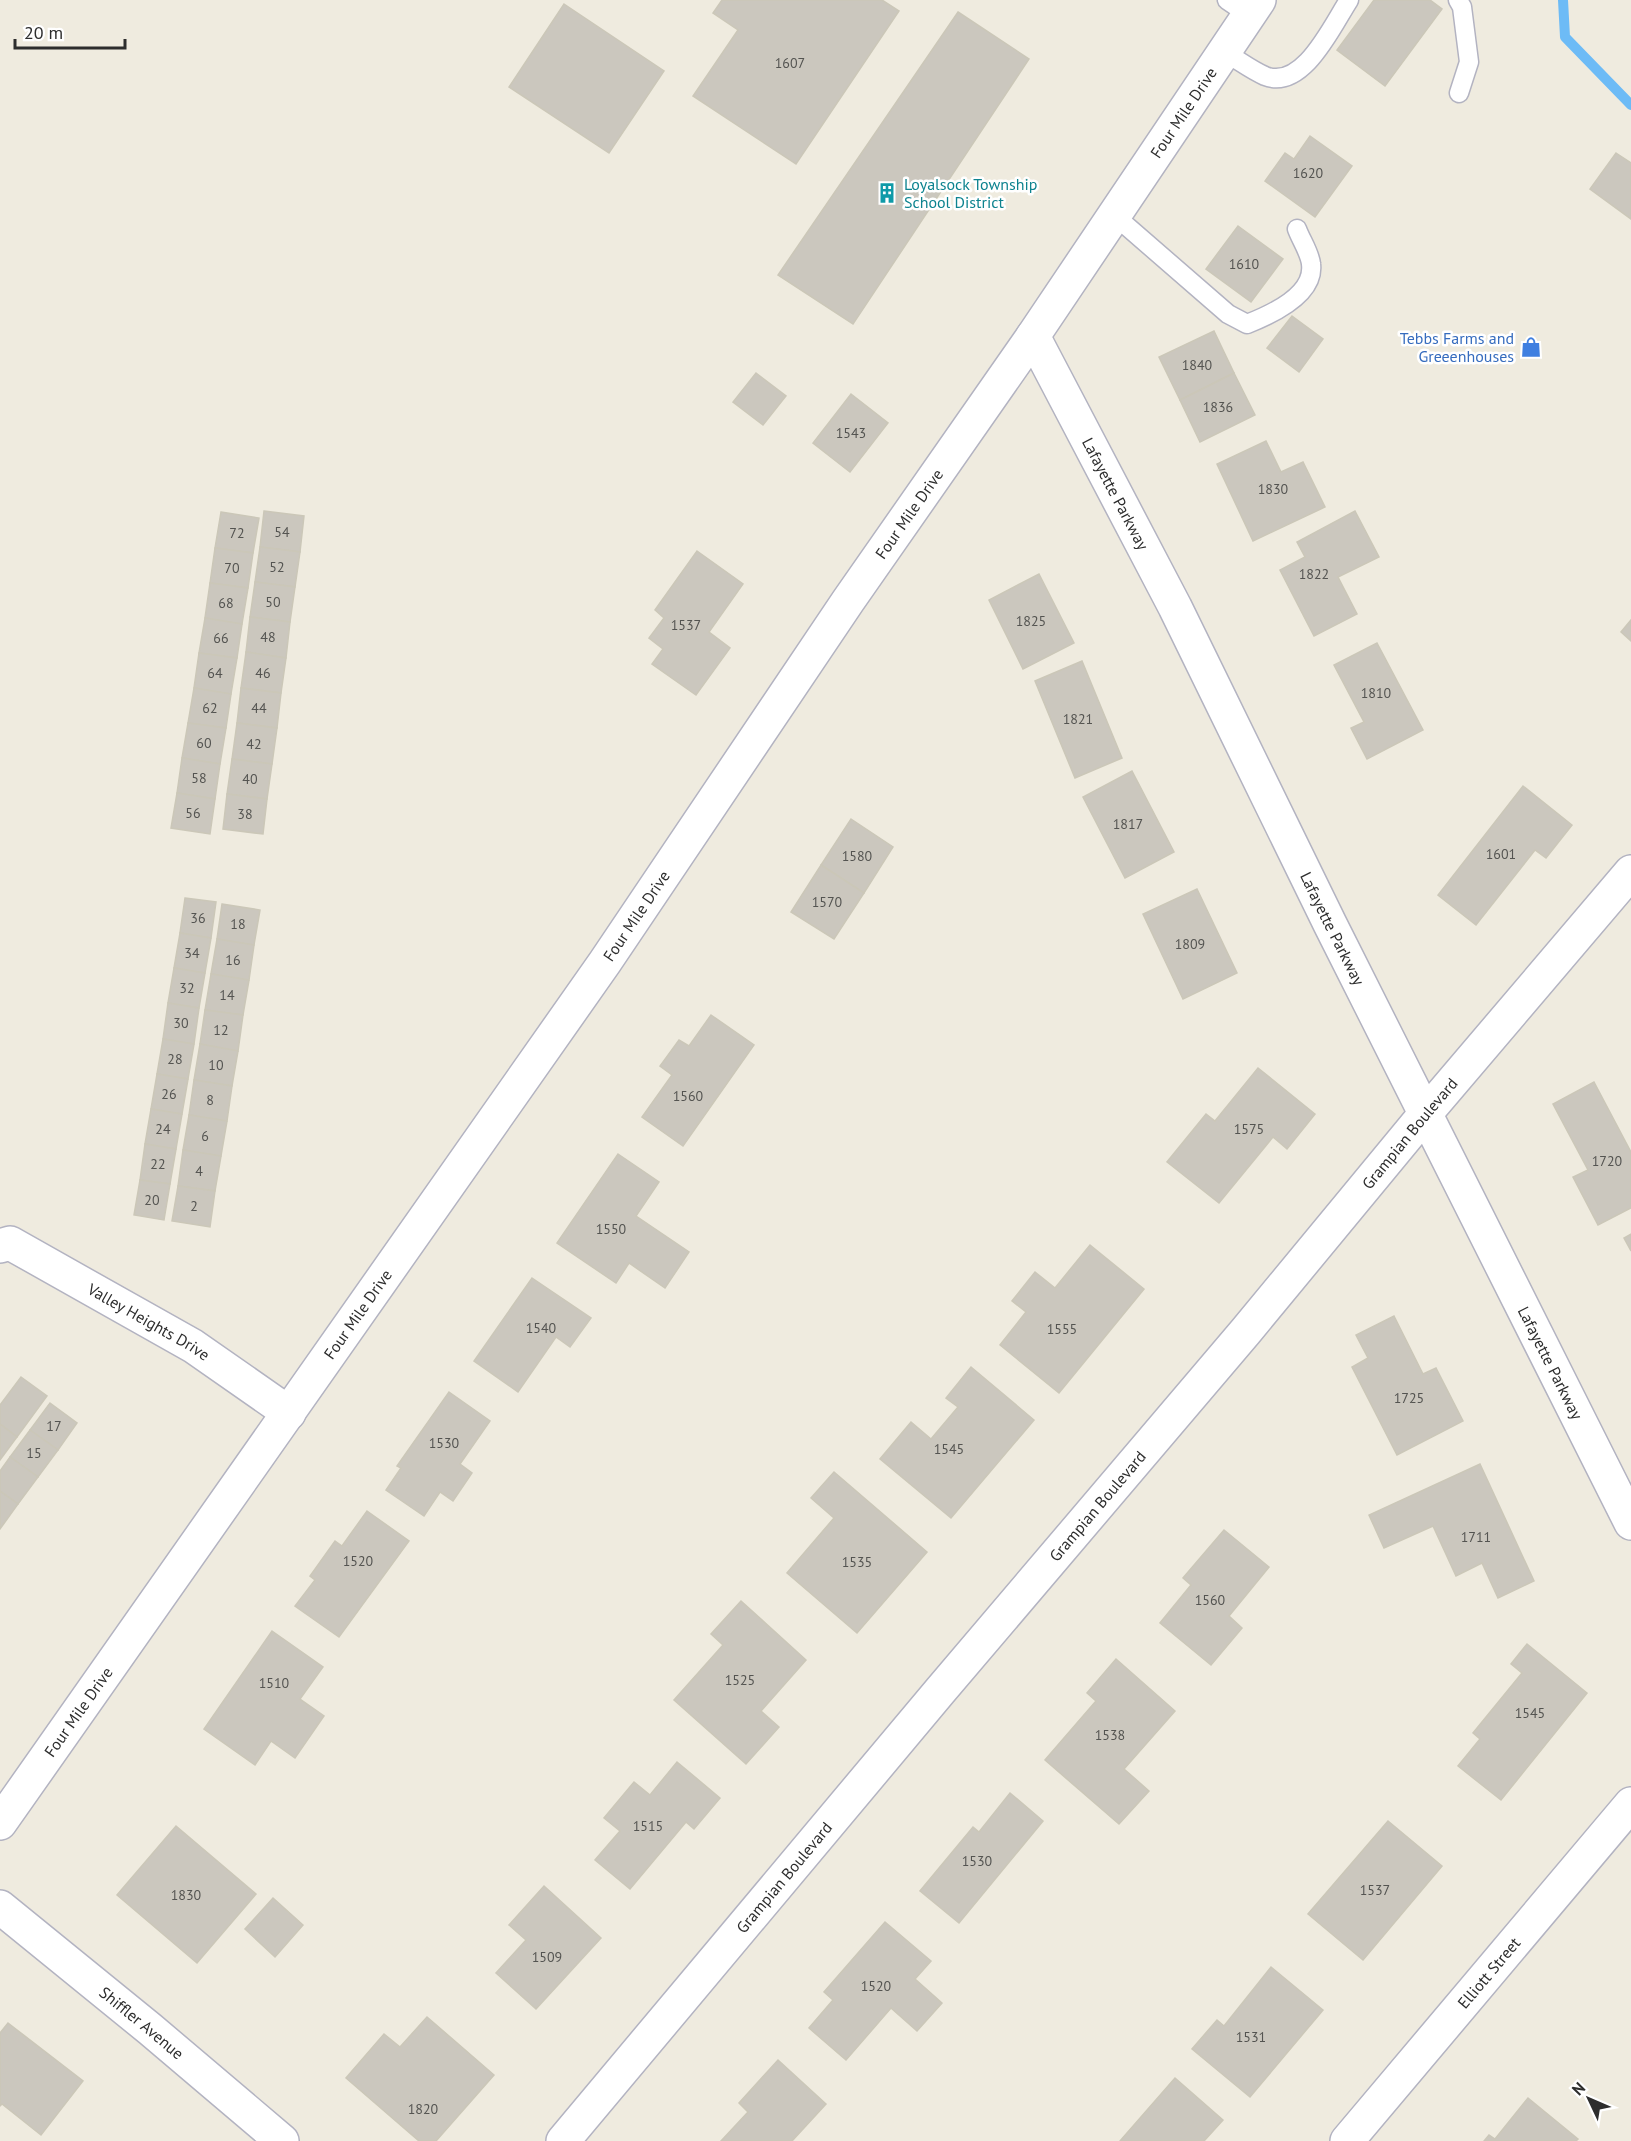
<svg xmlns="http://www.w3.org/2000/svg" width="1631" height="2141" font-family="'PT Sans',sans-serif">
	<rect width="100%" height="100%" fill="#efebdf"/>
	<g fill="none" stroke-linecap="round" stroke-linejoin="round">
		<polyline stroke="#6dbbf6" stroke-width="10" points="1563,0 1565,37 1631,105"/>
	</g>
	<g fill="#cbc7be" stroke="#cbc7b8" stroke-width="1.5">
		<polygon points="722,0 882,0 899,11 796,164 693,96 738,30 713,13"/>
		<polygon points="1374,0 1430,0 1442,9 1385,86 1337,50"/>
		<polygon points="564,4 664,71 609,153 509,87"/>
		<polygon points="958,12 1029,59 853,324 778,275"/>
		<polygon points="1310,136 1352,166 1315,217 1265,181 1285,153 1294,159"/>
		<polygon points="1616,153 1631,163 1631,219 1590,189"/>
		<polygon points="1238,226 1283,259 1251,302 1206,269"/>
		<polygon points="1292,316 1323,339 1299,372 1267,348"/>
		<polygon points="1214,331 1234,373 1180,400 1159,357"/>
		<polygon points="756,373 786,396 763,425 733,402"/>
		<polygon points="1234,373 1255,415 1200,442 1180,400"/>
		<polygon points="851,394 888,423 850,472 813,443"/>
		<polygon points="1266,441 1281,472 1303,462 1325,507 1253,541 1217,464"/>
		<polygon points="264,511 304,516 300,552 260,547"/>
		<polygon points="1355,511 1379,557 1338,577 1357,614 1314,636 1280,570 1305,557 1297,542"/>
		<polygon points="221,512 259,518 253,553 215,548"/>
		<polygon points="260,547 300,552 295,587 255,582"/>
		<polygon points="215,548 253,553 248,588 210,583"/>
		<polygon points="697,551 743,584 709,632 730,648 696,695 652,664 663,649 649,638 664,618 655,610"/>
		<polygon points="1039,574 1074,643 1023,669 989,600"/>
		<polygon points="255,582 295,587 290,622 250,617"/>
		<polygon points="210,583 248,588 242,624 205,618"/>
		<polygon points="250,617 290,622 286,658 246,652"/>
		<polygon points="205,618 242,624 237,658 199,653"/>
		<polygon points="1631,620 1631,641 1621,632"/>
		<polygon points="1377,643 1423,730 1367,759 1351,728 1364,722 1334,665"/>
		<polygon points="246,652 286,658 281,693 241,688"/>
		<polygon points="199,653 237,658 231,694 194,688"/>
		<polygon points="1082,661 1122,758 1075,778 1035,681"/>
		<polygon points="194,688 231,694 226,728 188,723"/>
		<polygon points="241,688 281,693 277,728 237,723"/>
		<polygon points="188,723 226,728 220,764 182,758"/>
		<polygon points="237,723 277,728 272,764 232,759"/>
		<polygon points="182,758 220,764 215,799 177,793"/>
		<polygon points="232,759 272,764 267,799 227,794"/>
		<polygon points="1132,771 1174,852 1125,878 1083,797"/>
		<polygon points="1523,786 1572,825 1546,858 1535,850 1476,925 1438,895"/>
		<polygon points="177,793 215,799 210,834 171,828"/>
		<polygon points="227,794 267,799 263,834 223,829"/>
		<polygon points="851,819 893,847 864,893 821,865"/>
		<polygon points="821,865 864,893 834,939 791,912"/>
		<polygon points="1197,889 1237,973 1183,999 1143,914"/>
		<polygon points="185,898 216,902 211,938 180,933"/>
		<polygon points="222,904 260,910 254,945 217,939"/>
		<polygon points="180,933 211,938 205,973 174,968"/>
		<polygon points="217,939 254,945 249,980 211,974"/>
		<polygon points="174,968 205,973 199,1008 168,1003"/>
		<polygon points="211,974 249,980 243,1015 205,1010"/>
		<polygon points="168,1003 199,1008 194,1044 163,1039"/>
		<polygon points="205,1010 243,1015 238,1051 200,1044"/>
		<polygon points="711,1015 754,1045 683,1146 642,1117 672,1075 660,1066 679,1040 689,1046"/>
		<polygon points="163,1039 194,1044 188,1079 157,1074"/>
		<polygon points="200,1044 238,1051 232,1086 194,1080"/>
		<polygon points="1258,1068 1315,1114 1287,1149 1273,1137 1219,1203 1167,1162 1206,1114 1215,1121"/>
		<polygon points="157,1074 188,1079 182,1114 151,1109"/>
		<polygon points="194,1080 232,1086 227,1121 189,1115"/>
		<polygon points="1594,1082 1631,1152 1631,1208 1598,1225 1573,1177 1588,1170 1553,1104"/>
		<polygon points="151,1109 182,1114 176,1149 145,1144"/>
		<polygon points="189,1115 227,1121 221,1156 183,1150"/>
		<polygon points="145,1144 176,1149 170,1184 140,1180"/>
		<polygon points="183,1150 221,1156 215,1191 178,1186"/>
		<polygon points="618,1154 659,1182 636,1216 689,1252 665,1288 629,1263 616,1283 557,1243"/>
		<polygon points="140,1180 170,1184 164,1220 134,1215"/>
		<polygon points="178,1186 215,1191 210,1227 172,1221"/>
		<polygon points="1631,1234 1631,1251 1624,1238"/>
		<polygon points="1090,1245 1144,1289 1059,1393 1000,1345 1026,1312 1012,1301 1035,1272 1055,1288"/>
		<polygon points="532,1278 591,1318 570,1347 556,1337 518,1392 474,1361"/>
		<polygon points="1394,1316 1423,1374 1436,1368 1463,1421 1397,1455 1352,1367 1368,1358 1356,1335"/>
		<polygon points="971,1367 1034,1420 951,1518 880,1459 911,1422 931,1439 958,1407 946,1398"/>
		<polygon points="21,1377 47,1396 17,1437 0,1424 0,1405"/>
		<polygon points="449,1392 490,1421 460,1464 472,1473 453,1501 440,1492 424,1516 386,1490 401,1468 397,1466"/>
		<polygon points="50,1403 77,1423 58,1450 30,1430"/>
		<polygon points="0,1424 17,1437 0,1460"/>
		<polygon points="30,1430 58,1450 38,1477 10,1457"/>
		<polygon points="10,1457 38,1477 18,1504 0,1491 0,1471"/>
		<polygon points="1480,1464 1534,1581 1498,1598 1482,1563 1456,1576 1433,1526 1384,1548 1369,1515"/>
		<polygon points="834,1472 927,1552 857,1633 787,1573 834,1518 811,1498"/>
		<polygon points="0,1491 18,1504 0,1529"/>
		<polygon points="367,1511 409,1541 339,1637 295,1606 315,1580 310,1576 335,1541 342,1546"/>
		<polygon points="1224,1530 1269,1567 1229,1616 1242,1628 1211,1665 1160,1623 1191,1585 1183,1578"/>
		<polygon points="741,1601 806,1660 761,1711 779,1727 746,1764 674,1700 723,1645 711,1634"/>
		<polygon points="272,1631 323,1667 300,1699 324,1716 295,1758 271,1741 255,1765 204,1729"/>
		<polygon points="1527,1644 1587,1693 1501,1800 1458,1766 1480,1739 1473,1733 1522,1673 1511,1664"/>
		<polygon points="1116,1659 1175,1711 1124,1769 1149,1791 1119,1824 1045,1760 1096,1701 1087,1693"/>
		<polygon points="677,1762 720,1798 694,1829 686,1822 630,1889 595,1860 620,1831 604,1818 634,1782 650,1795"/>
		<polygon points="1010,1793 1043,1821 959,1923 920,1891 973,1827 979,1832"/>
		<polygon points="1388,1821 1442,1866 1363,1960 1308,1914"/>
		<polygon points="176,1826 256,1894 197,1963 117,1895"/>
		<polygon points="544,1886 601,1938 536,2009 496,1973 526,1940 509,1925"/>
		<polygon points="273,1898 303,1925 275,1957 245,1929"/>
		<polygon points="885,1922 931,1961 915,1979 942,2003 917,2031 891,2008 846,2060 809,2028 833,2000 824,1992"/>
		<polygon points="1271,1967 1323,2010 1250,2097 1192,2049 1217,2020 1224,2026"/>
		<polygon points="427,2017 494,2075 436,2141 419,2141 346,2078 384,2034 400,2047"/>
		<polygon points="8,2023 83,2081 41,2135 2,2104 0,2106 0,2033"/>
		<polygon points="778,2060 826,2104 792,2141 721,2141 748,2112 739,2103"/>
		<polygon points="1175,2078 1223,2120 1204,2141 1120,2141"/>
		<polygon points="1528,2098 1578,2139 1576,2141 1484,2141 1489,2135 1495,2139"/>
	</g>
	<g fill="none" stroke-linecap="round" stroke-linejoin="round">
		<g stroke="#b3b3c1" stroke-width="21">
			<g id="lane">
				<polyline points="1227,0 1249,15"/>
				<polyline points="1458,0 1462,7 1469,62 1459,93"/>
				<path d="M1224,52C1237,59 1251,70 1265,76C1303,91 1332,26 1349,0"/>
				<path d="M1114,215L1228,314L1247,324C1270,315 1315,295 1311,264C1310,253 1301,240 1297,229"/>
			</g>
		</g>
		<g stroke="#b3b3c1" stroke-width="36">
			<g id="street">
				<path id="s1" d="M1033,336L1175,607L1330,924L1631,1523"/>
				<path id="s2" d="M0,1246L10,1243L193,1346L289,1413"/>
				<path id="s3" d="M0,1907L150,2029L282,2141"/>
				<path id="s4" d="M563,2141L940,1691L1246,1331L1426,1113L1631,872"/>
				<path id="s5" d="M1347,2141L1631,1804"/>
			</g>
		</g>
		<g stroke="#b3b3c1" stroke-width="36">
			<g id="secondary">
				<path id="s6" d="M0,1823L605,962L848,601L1033,336L1259,0"/>
			</g>
		</g>
		<use href="#lane" stroke="#fff" stroke-width="18"/>
		<use href="#street" stroke="#fff" stroke-width="33"/>
		<use href="#secondary" stroke="#fff" stroke-width="33"/>
	</g>
	<defs>
		<g id="building-bare" transform="scale(1.62)"><path d="M-4-6H4V6H1V3H-1V6H-4ZM-2.5-4.3h1.7v1.8h-1.7ZM.8-4.3h1.7v1.8H.8ZM-2.5-1h1.7V.8h-1.7ZM.8-1h1.7V.8H.8Z" fill="#0f9aa8" stroke="#fff" stroke-width="2.5" paint-order="stroke"/></g>
		<g id="shop-bare" transform="scale(1.62)"><path d="M-5-2.5h2.3a2.7 3.5 0 0 1 5.4 0H5L5.5 6h-11ZM-1.5-2.5h3a1.5 2.3 0 0 0-3 0Z" fill="#3f7fe0" stroke="#fff" stroke-width="2.5" paint-order="stroke"/></g>
	</defs>
	<g fill-rule="evenodd">
		<use href="#building-bare" x="887" y="193"/>
		<use href="#shop-bare" x="1531" y="347"/>
	</g>
	<g text-anchor="middle" dominant-baseline="central" stroke-width="5" stroke-linejoin="round" paint-order="stroke">
		<g font-size="14" fill="#545451">
			<text x="790" y="63">1607</text>
			<text x="1308" y="173">1620</text>
			<text x="1244" y="264">1610</text>
			<text x="1197" y="365">1840</text>
			<text x="1218" y="407">1836</text>
			<text x="851" y="433">1543</text>
			<text x="1273" y="489">1830</text>
			<text x="282" y="532">54</text>
			<text x="237" y="533">72</text>
			<text x="277" y="567">52</text>
			<text x="232" y="568">70</text>
			<text x="1314" y="574">1822</text>
			<text x="273" y="602">50</text>
			<text x="226" y="603">68</text>
			<text x="1031" y="621">1825</text>
			<text x="686" y="625">1537</text>
			<text x="268" y="637">48</text>
			<text x="221" y="638">66</text>
			<text x="215" y="673">64</text>
			<text x="263" y="673">46</text>
			<text x="1376" y="693">1810</text>
			<text x="210" y="708">62</text>
			<text x="259" y="708">44</text>
			<text x="1078" y="719">1821</text>
			<text x="204" y="743">60</text>
			<text x="254" y="744">42</text>
			<text x="199" y="778">58</text>
			<text x="250" y="779">40</text>
			<text x="193" y="813">56</text>
			<text x="245" y="814">38</text>
			<text x="1128" y="824">1817</text>
			<text x="1501" y="854">1601</text>
			<text x="857" y="856">1580</text>
			<text x="827" y="902">1570</text>
			<text x="198" y="918">36</text>
			<text x="238" y="924">18</text>
			<text x="1190" y="944">1809</text>
			<text x="192" y="953">34</text>
			<text x="233" y="960">16</text>
			<text x="187" y="988">32</text>
			<text x="227" y="995">14</text>
			<text x="181" y="1023">30</text>
			<text x="221" y="1030">12</text>
			<text x="175" y="1059">28</text>
			<text x="216" y="1065">10</text>
			<text x="169" y="1094">26</text>
			<text x="688" y="1096">1560</text>
			<text x="210" y="1100">8</text>
			<text x="163" y="1129">24</text>
			<text x="1249" y="1129">1575</text>
			<text x="205" y="1136">6</text>
			<text x="1607" y="1161">1720</text>
			<text x="158" y="1164">22</text>
			<text x="199" y="1171">4</text>
			<text x="152" y="1200">20</text>
			<text x="194" y="1206">2</text>
			<text x="611" y="1229">1550</text>
			<text x="541" y="1328">1540</text>
			<text x="1062" y="1329">1555</text>
			<text x="1409" y="1398">1725</text>
			<text x="54" y="1426">17</text>
			<text x="444" y="1443">1530</text>
			<text x="949" y="1449">1545</text>
			<text x="34" y="1453">15</text>
			<text x="1476" y="1537">1711</text>
			<text x="358" y="1561">1520</text>
			<text x="857" y="1562">1535</text>
			<text x="1210" y="1600">1560</text>
			<text x="740" y="1680">1525</text>
			<text x="274" y="1683">1510</text>
			<text x="1530" y="1713">1545</text>
			<text x="1110" y="1735">1538</text>
			<text x="648" y="1826">1515</text>
			<text x="977" y="1861">1530</text>
			<text x="1375" y="1890">1537</text>
			<text x="186" y="1895">1830</text>
			<text x="547" y="1957">1509</text>
			<text x="876" y="1986">1520</text>
			<text x="1251" y="2037">1531</text>
			<text x="423" y="2109">1820</text>
		</g>
		<g font-size="16" fill="#2d2d2d" stroke="#fff">
			<text stroke="none"><textPath href="#s6" startOffset="2080">Four Mile Drive</textPath></text>
			<text stroke="none"><textPath href="#s1" startOffset="178">Lafayette Parkway</textPath></text>
			<text stroke="none"><textPath href="#s6" startOffset="1594">Four Mile Drive</textPath></text>
			<text stroke="none"><textPath href="#s6" startOffset="1108">Four Mile Drive</textPath></text>
			<text stroke="none"><textPath href="#s1" startOffset="664">Lafayette Parkway</textPath></text>
			<text stroke="none"><textPath href="#s4" startOffset="1316">Grampian Boulevard</textPath></text>
			<text stroke="none"><textPath href="#s6" startOffset="622">Four Mile Drive</textPath></text>
			<text stroke="none"><textPath href="#s2" startOffset="170">Valley Heights Drive</textPath></text>
			<text stroke="none"><textPath href="#s1" startOffset="1150">Lafayette Parkway</textPath></text>
			<text stroke="none"><textPath href="#s4" startOffset="830">Grampian Boulevard</textPath></text>
			<text stroke="none"><textPath href="#s6" startOffset="136">Four Mile Drive</textPath></text>
			<text stroke="none"><textPath href="#s4" startOffset="344">Grampian Boulevard</textPath></text>
			<text stroke="none"><textPath href="#s5" startOffset="220">Elliott Street</textPath></text>
			<text stroke="none"><textPath href="#s3" startOffset="183">Shiffler Avenue</textPath></text>
		</g>
		<g font-size="16" fill="#0d838f" stroke="#fff" text-anchor="start">
			<text x="904" y="184">Loyalsock Township<tspan x="904" dy="18">School District</tspan></text>
		</g>
		<g font-size="16" fill="#366cbe" stroke="#fff" text-anchor="end">
			<text x="1514" y="338">Tebbs Farms and<tspan x="1514" dy="18">Greeenhouses</tspan></text>
		</g>
	</g>
	<g transform="translate(1589 2099) rotate(314)" stroke="#ffffff" stroke-width="4.5" paint-order="stroke">
	<path d="M0-4.5L10 22L0 15L-10 22Z" fill="#2d2d2d"/>
	<text y="-9" font-size="16" font-weight="bold" text-anchor="middle" fill="#2d2d2d">N</text>
	</g>
	<path d="M15 39v9h110v-9" fill="none" stroke="#2d2d2d" stroke-width="3"/>
	<text x="24" y="39" font-size="18" fill="#2d2d2d" stroke="#ffffff" stroke-width="4.5" paint-order="stroke">20 m</text>
</svg>
